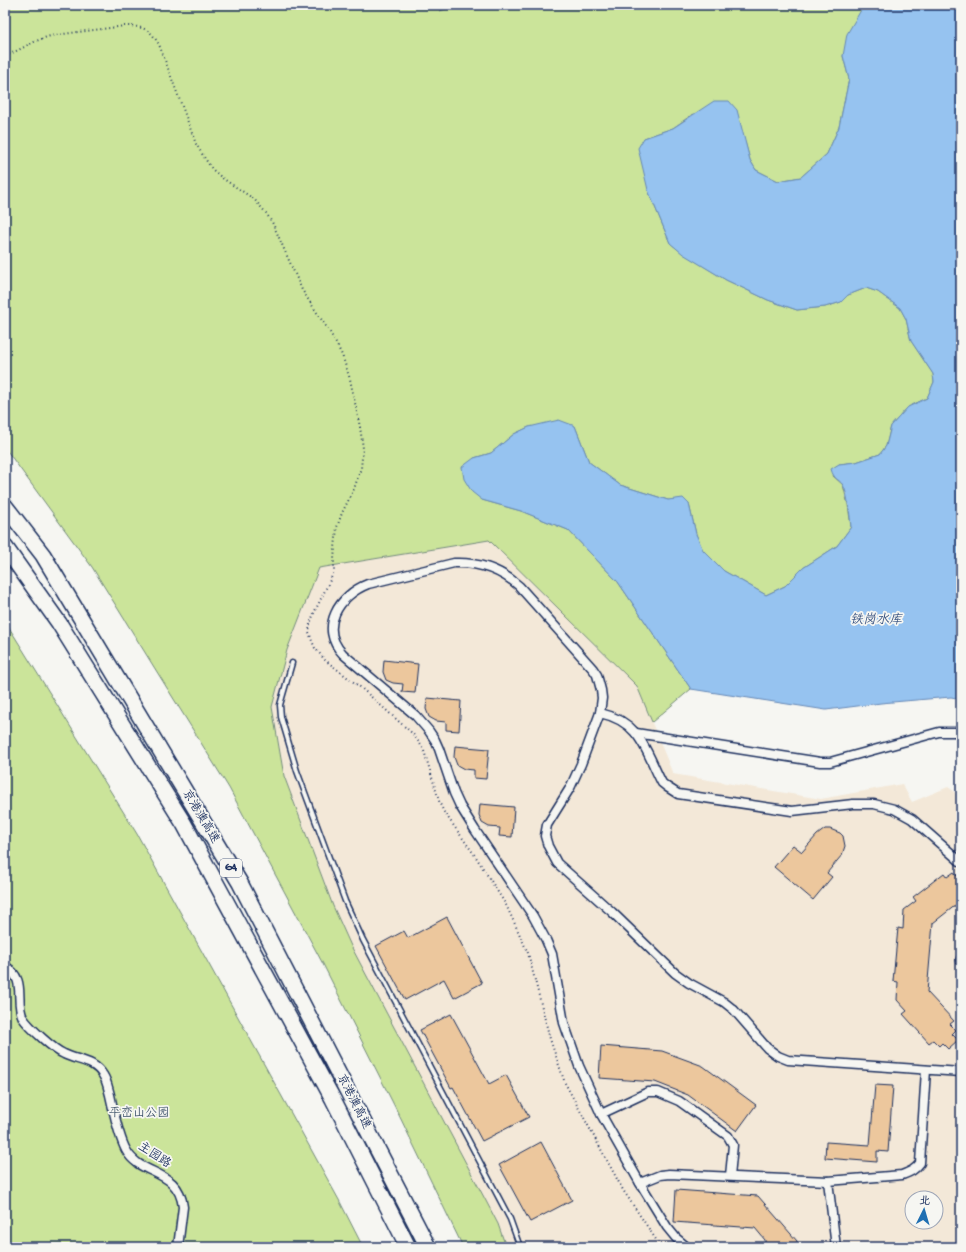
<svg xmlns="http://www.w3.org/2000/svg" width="966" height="1252" font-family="'Gochi Hand','LXGW WenKai TC',sans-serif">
	<rect width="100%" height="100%" fill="#f6f6f2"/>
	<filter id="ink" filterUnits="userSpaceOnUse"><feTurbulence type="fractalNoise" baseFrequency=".025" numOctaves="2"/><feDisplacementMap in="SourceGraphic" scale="8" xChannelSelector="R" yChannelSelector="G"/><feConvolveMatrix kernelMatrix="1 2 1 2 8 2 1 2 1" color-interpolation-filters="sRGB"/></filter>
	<g filter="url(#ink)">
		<path fill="#f3e8d8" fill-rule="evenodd" d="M489,540L637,686L673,774L821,799L902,784L912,802L948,787L961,796V1247H506L498,1224L351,946L333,906L284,776L272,707L287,650L319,568ZM912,1198H936V1222H912Z"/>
		<g fill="#cbe49a" stroke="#738a7c">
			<polygon points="5,5 437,5 440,11 457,5 864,5 843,56 849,79 839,127 827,154 801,177 778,181 756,170 750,160 745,142 693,114 673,128 644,138 648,190 670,243 684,254 726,280 768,300 797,310 825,307 841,302 848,295 866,288 878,292 900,308 906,319 911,341 933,374 934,382 927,398 908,407 891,426 886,446 880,454 856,462 839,464 833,476 843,485 848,505 851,527 837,546 803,568 785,586 766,595 724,571 702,550 696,534 689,504 668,500 620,485 589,462 575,426 529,427 514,434 491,453 474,458 482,500 521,511 568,530 618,582 691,689 652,722 637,686 489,540 319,568 287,650 272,707 284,776 333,906 351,946 486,1201 498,1224 506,1247 463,1247 396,1109 323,964 229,788 92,567 5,448"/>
			<polygon points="5,621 137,834 339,1200 363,1247 5,1247"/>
		</g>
		<path fill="#96c3f0" stroke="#6588b6" d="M864,5H961V699L951,697L881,703L826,710L691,689L618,582L568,530L521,511L482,500L472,492L464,479L462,467L474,458L491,453L514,434L529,427L559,420L575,426L589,462L620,485L668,500L683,498L689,504L696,534L703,550L724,571L766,595L785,586L803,568L837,546L851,527C850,517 848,493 843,485C838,478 834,480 831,469L839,464L856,462L880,454L886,446L891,426L908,407L927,398L934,382L933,374L911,341L906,319L900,308L878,292L866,288L848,295L841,302L825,307L797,310L768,300L726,280L683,254L670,243L648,190L638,148L644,138L673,128L714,101H729L737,110L750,160L756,170L778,181L801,177L827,154L839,127L849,79L843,56L847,34Z"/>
		<g fill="#ecc79d" stroke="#1b2f5e">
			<polygon points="384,660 418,664 415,693 402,692 403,684 393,683 386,680 383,672"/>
			<polygon points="427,698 461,701 459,731 446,730 446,722 436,721 429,717 426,709"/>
			<polygon points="455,746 489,749 486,779 474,778 474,770 464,769 457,765 454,757"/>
			<polygon points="480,804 514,807 512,837 499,836 500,828 489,827 482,823 479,815"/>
			<polygon points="825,829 830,829 840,833 843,836 845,846 842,855 827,873 832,877 813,900 774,867 793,845 802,852 817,835"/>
			<polygon points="954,872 957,876 961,872 961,901 933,923 927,992 954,1021 950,1024 956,1030 952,1034 958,1040 948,1049 942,1043 939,1046 933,1040 929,1043 903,1014 907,1011 897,1000 898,982 893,981 898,928 903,929 904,910 916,901 913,897 944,873 947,877"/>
			<polygon points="447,917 482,983 454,998 444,979 405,1000 376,946 404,931 408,938"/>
			<polygon points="451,1014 489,1084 506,1075 529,1117 482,1141 453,1087 451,1088 420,1030"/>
			<polygon points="601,1046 662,1051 703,1066 756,1105 737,1131 688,1095 655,1082 599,1078"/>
			<polygon points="875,1085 893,1086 888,1152 877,1151 877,1162 825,1158 826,1142 870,1145"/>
			<polygon points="541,1142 572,1200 530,1222 499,1165"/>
			<polygon points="676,1190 758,1196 797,1241 797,1247 765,1247 765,1240 755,1228 674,1222"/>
		</g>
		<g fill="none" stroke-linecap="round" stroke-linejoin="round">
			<g stroke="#1b2f5e" stroke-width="7">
				<polyline id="lane" points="292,663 280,705 281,717 297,771 345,901 363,940 510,1219 520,1247"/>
			</g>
			<g stroke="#1b2f5e" stroke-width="11">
				<g id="street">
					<path d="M600,713C641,722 645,750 662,783L667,787L678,794L792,811L853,804H874L894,809L912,819L961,862"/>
					<polyline points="636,733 820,762 830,762 939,732 961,732"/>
					<polyline points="961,959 961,961"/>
					<path d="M5,966C28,980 14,1000 23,1018C29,1027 54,1050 64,1054C78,1061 94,1060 103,1075C107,1081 108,1088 110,1095C114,1112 118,1135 126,1150C140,1177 179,1168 183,1207L178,1247"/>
					<polyline points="601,1114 648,1092 658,1092 679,1101 728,1136 733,1145 730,1176"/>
					<polyline points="828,1181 836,1247"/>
					<path d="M640,1183L660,1175L669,1174L828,1181L902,1175C910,1172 915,1170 920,1163L926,1070"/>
					<path d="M687,1247L676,1238L667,1227L640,1183L601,1114L579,1066L564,1023L552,954L546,940L533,916L475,830L460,806L454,793L439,749L435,740L429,731L415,715L343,654C318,628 339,595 368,584L454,563C479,562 500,569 519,586L593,669L597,675L601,690L602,698L600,713L581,764L570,788L547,825L545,836L548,846L557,863L612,912L675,973L689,983L724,1002L734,1010L767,1048L778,1056L788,1060L961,1072"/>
				</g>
			</g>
			<g stroke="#1b2f5e" stroke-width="18">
				<g id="highway">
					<polyline points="5,506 43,555 240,883 428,1247"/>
					<polyline points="5,547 59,623 184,824 333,1099 408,1247"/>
				</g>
			</g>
			<path stroke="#1b2f5e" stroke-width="2" stroke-dasharray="1 3" stroke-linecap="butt" d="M5,56C23,49 35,39 55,35L125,26C144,26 152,30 160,47L196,144L204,157L212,169L222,178L254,199L266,213L273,224L302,290L331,334L342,355L350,379L360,427L363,448L361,468L354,489L342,513L337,527L334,559V572L314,613L310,624L309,632L312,641L315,648L325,660L360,687L413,734L423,748L425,754L440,804L444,812L476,857L506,905L513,920L528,953L550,1039L565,1083L623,1190L661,1247"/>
			<use href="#lane" stroke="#f6f6f2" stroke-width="4"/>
			<use href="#street" stroke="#f6f6f2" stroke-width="8"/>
			<use href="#highway" stroke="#f6f6f2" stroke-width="15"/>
		</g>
	</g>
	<g text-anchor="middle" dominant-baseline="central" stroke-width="3.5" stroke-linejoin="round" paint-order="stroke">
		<rect fill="#f6f6f2" stroke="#5d6b8a" stroke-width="1" x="220" y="859" width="22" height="18" rx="3"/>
		<g font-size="11" font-weight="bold" fill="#1b2f5e">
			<text x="231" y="868">G4</text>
		</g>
		<g font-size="12" fill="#1b2f5e" stroke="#f6f6f2">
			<text transform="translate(200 817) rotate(59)">京港澳高速</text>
			<text transform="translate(353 1102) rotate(63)">京港澳高速</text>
			<text transform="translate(154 1156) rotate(33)">主园路</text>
		</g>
		<g font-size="12" fill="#3e536a" stroke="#f6f6f2">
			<text x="139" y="1114">平峦山公园</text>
		</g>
		<g font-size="13" font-style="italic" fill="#3a5482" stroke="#f6f6f2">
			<text x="876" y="620">铁岗水库</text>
		</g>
	</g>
	<rect width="966" height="1252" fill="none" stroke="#f6f6f2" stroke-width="20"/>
	<rect x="10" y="10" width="946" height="1232" fill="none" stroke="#1b2f5e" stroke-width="1.5" filter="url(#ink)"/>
	<g transform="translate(924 1210) rotate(5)"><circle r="19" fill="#f6f6f2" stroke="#9ea6b7"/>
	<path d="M0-3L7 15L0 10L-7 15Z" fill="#1f6fb2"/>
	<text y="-6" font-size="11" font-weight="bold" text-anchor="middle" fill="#1b2f5e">北</text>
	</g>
</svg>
